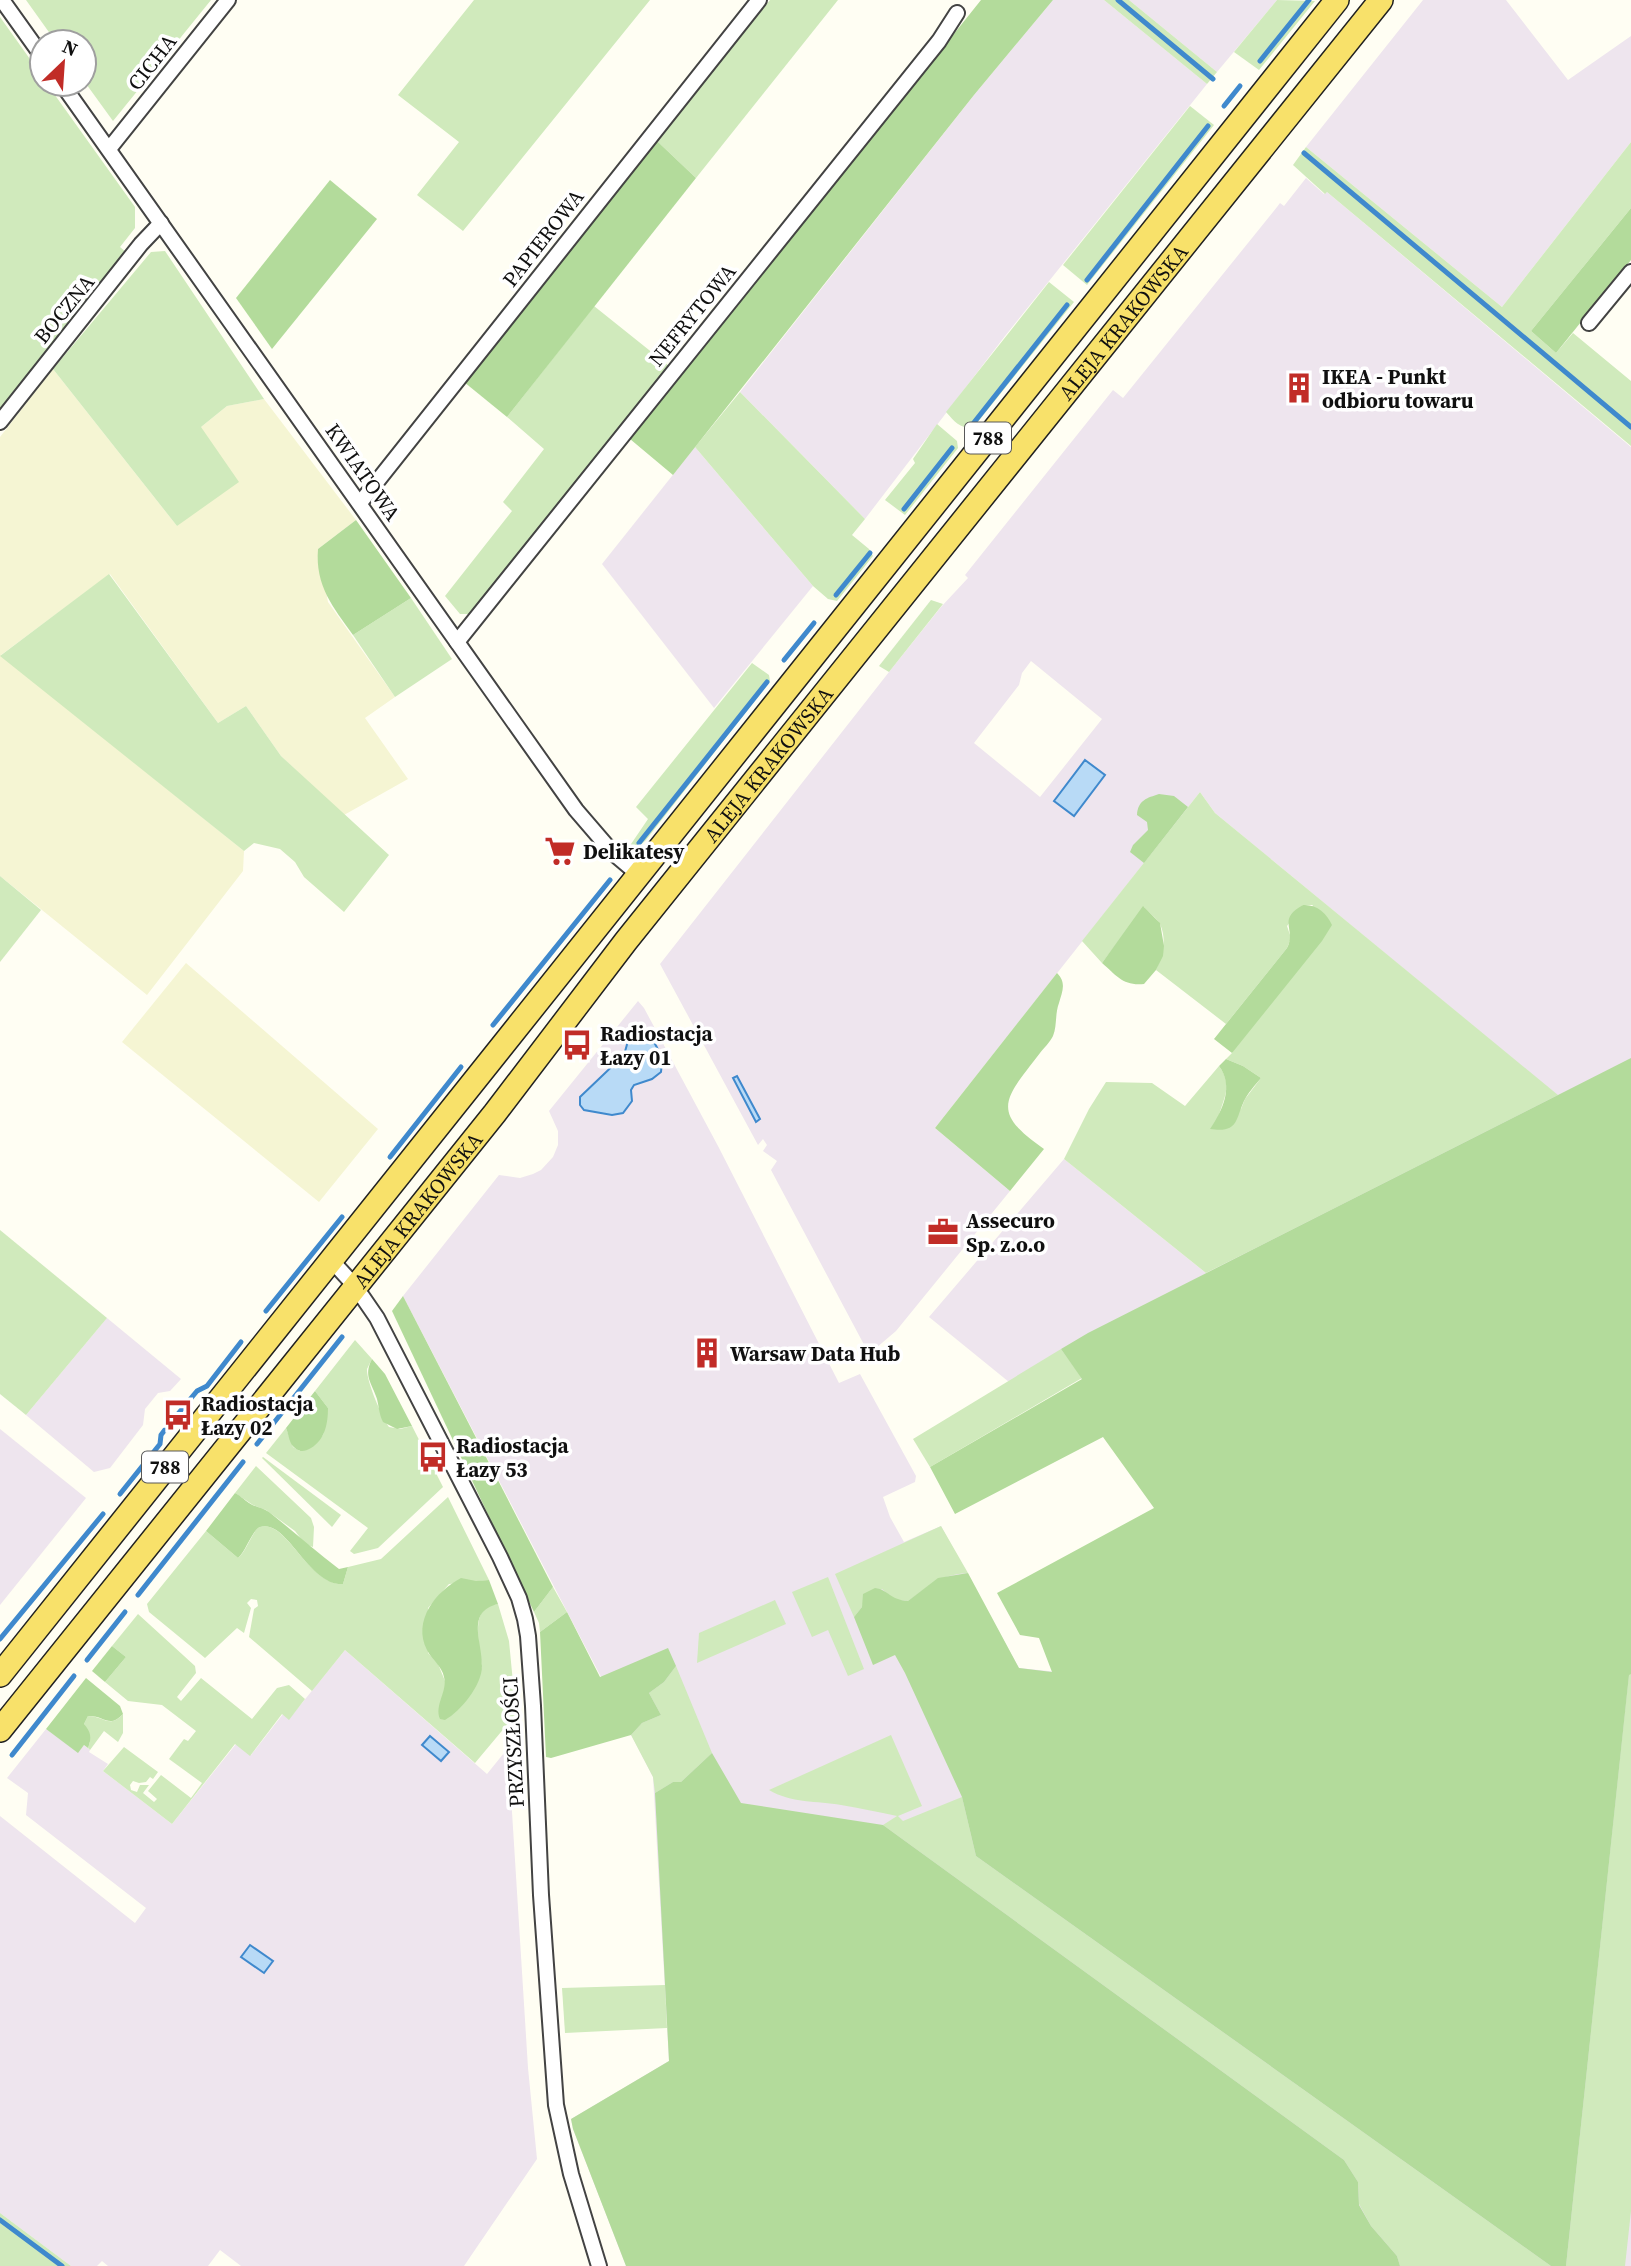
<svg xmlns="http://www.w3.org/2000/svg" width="1631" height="2266" font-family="'Source Serif 4',serif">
	<rect width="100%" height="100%" fill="#fffef3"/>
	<g fill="#eee5ee" fill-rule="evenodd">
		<polygon points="1053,0 1104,0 1207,84 1005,336 865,519 740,392 974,95"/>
		<polygon points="1129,0 1277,0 1217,72"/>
		<polygon points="1423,0 1506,0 1568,80 1631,36 1631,142 1502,307 1306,147"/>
		<path d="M1306,178L1324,194L1327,192L1631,447V2266H626L573,2129L571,2119L669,2061L653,1777L403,1296L499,1175L520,1178L533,1174L541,1170L553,1157L558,1145V1131L549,1111L638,1001L644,1008L718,1146L839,1383L860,1374L916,1476L915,1482L883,1497L890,1517L904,1542L941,1526L1019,1668L1156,1682L1226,1584L1061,1350L1009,1382L929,1317L1064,1159L1206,1273L1557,1095L1215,813L1200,792L935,1128L1010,1191L896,1331L869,1354L771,1170L777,1161L763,1151L767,1145L763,1139L758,1145L660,964L889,672L941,607L968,578L965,575L1113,390L1123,398L1277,207L1280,203L1284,206ZM1031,661L1102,719L1040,797L974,743L1019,685L1022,673Z"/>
		<polygon points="695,447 813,586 714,708 602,564"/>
		<polygon points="107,1318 181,1379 170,1391 158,1393 145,1409 143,1425 110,1468 94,1472 26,1415"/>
		<polygon points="0,1429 86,1498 0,1605"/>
		<polygon points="345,1650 487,1774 508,1748 528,2068 537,2159 464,2266 241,2266 220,2250 208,2266 108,2266 102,2261 97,2266 71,2266 0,2213 0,1816 135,1923 146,1908 26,1815 28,1793 7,1778 46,1729 78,1752 84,1745 90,1750 89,1752 108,1764 103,1771 172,1824 236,1744 251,1755 283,1714 289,1719"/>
	</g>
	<g fill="#f5f5d3">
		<polygon points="53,369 177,526 201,427 227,406 264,399 356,520 318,549 328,602 395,697 365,718 408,779 344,815 281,756 246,706 218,723 110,574 1,655 244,851 243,871 147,995 0,876 0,437"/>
		<polygon points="186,963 378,1129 319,1202 122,1042"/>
	</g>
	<g fill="#d0eabc">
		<polygon points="26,0 211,0 113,121 84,81 84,42 56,42"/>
		<polygon points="474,0 650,0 463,231 417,195 459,142 398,95"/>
		<polygon points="770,0 838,0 696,178 657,141"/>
		<polygon points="1104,0 1129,0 1217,72 1207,84"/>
		<polygon points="1277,0 1315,1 1259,70 1234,52"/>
		<polygon points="0,17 42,76 42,84 47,84 135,207 135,228 120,247 127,253 0,414"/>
		<polygon points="1190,106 1214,125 1087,285 1063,265"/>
		<polygon points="1631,142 1631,208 1531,331 1556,353 1573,333 1631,381 1631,446 1327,192 1325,194 1293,165 1306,147 1502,307"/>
		<polygon points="165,251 264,399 227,406 201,427 239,482 177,526 53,369 151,252"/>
		<path d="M1049,282L1074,302L973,428C959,428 955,422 946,412Z"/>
		<polygon points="594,306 669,366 470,614 460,614 445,596 512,511 503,502 544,449 507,417"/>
		<polygon points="740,392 865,519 852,535 869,549 873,556 837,601 828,599 813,586 695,447"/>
		<polygon points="937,424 957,441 958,448 905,515 885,500 915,463 913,459"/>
		<polygon points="109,574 218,723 246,706 281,756 389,855 344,912 304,877 295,862 280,849 254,843 244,851 0,656"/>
		<polygon points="411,598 452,659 395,697 353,635"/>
		<polygon points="931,600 943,604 889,672 879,666"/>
		<polygon points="752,663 769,675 770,681 646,840 635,850 629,847 648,819 636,807"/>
		<path d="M1200,792L1215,813L1558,1095L1206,1273L1064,1159L1089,1109L1106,1082L1152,1083L1185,1106L1219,1066C1233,1085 1224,1097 1218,1118L1241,1109L1245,1099L1261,1078L1243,1066L1226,1059L1232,1053L1313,905H1303L1287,926L1291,938L1287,948L1226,1024L1156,970C1163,956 1167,939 1160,924C1157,918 1148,912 1144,907L1102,963L1082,941Z"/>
		<polygon points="0,876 41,910 0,962"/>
		<polygon points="0,1230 107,1318 26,1415 0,1394"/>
		<path d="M355,1340L372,1359C371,1361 368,1367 367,1369C366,1380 382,1418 389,1427L400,1429L412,1426L443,1487L378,1548L354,1554L350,1551L368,1528L266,1453L286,1428L293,1447L300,1451L323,1435L328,1408L315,1391Z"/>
		<polygon points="1061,1349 1082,1378 930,1467 913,1439"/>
		<polygon points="263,1457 341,1515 332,1527 262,1458"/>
		<polygon points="256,1466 311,1518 314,1527 313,1547 305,1544 295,1531 266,1510 253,1505 235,1493"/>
		<path d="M448,1497L489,1580L449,1584L428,1608V1653L438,1664L445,1681L482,1668C481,1652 471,1617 487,1607C490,1604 494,1605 498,1604L509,1641L516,1714L475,1763L345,1650L312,1691L249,1637L254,1609L258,1606L257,1600L251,1599L247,1603L251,1608L244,1633L237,1628L205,1658L149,1612L147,1604L206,1531L238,1558C247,1551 253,1529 260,1527C286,1518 308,1585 343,1584L348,1567L381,1559Z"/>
		<path d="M941,1526L968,1573C935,1576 933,1584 908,1601L895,1600L882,1589L864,1600L862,1607L854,1617L835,1574Z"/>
		<polygon points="828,1577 864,1669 848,1676 828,1630 812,1637 792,1592"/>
		<polygon points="553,1587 567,1612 540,1632 539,1623 534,1612"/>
		<polygon points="775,1600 786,1624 697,1663 699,1633"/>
		<polygon points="138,1614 195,1666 196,1673 177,1697 181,1701 201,1678 252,1719 277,1688 289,1685 305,1699 289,1720 282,1714 250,1756 235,1744 172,1824 103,1771 124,1747 158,1772 153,1779 150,1777 146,1782 139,1783 133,1781 130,1785 131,1790 137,1792 140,1785 149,1785 143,1793 154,1802 157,1799 148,1791 161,1775 191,1798 202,1783 169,1759 184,1739 188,1741 196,1731 162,1705 128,1701 105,1682 126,1657 112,1646"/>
		<polygon points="676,1666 712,1753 681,1782 673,1782 655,1793 653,1777 631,1735 642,1723 661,1715 649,1693 664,1682"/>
		<polygon points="1629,1674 1631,1674 1631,2211 1625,2266 1566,2266"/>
		<path d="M123,1714V1733L118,1742L104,1731L90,1750L88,1748L90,1742L84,1724L88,1716C104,1716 109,1729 123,1714Z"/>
		<path d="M891,1735L922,1806L898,1816L903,1821L962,1797L976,1856L1551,2266H1400L1397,2256L1371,2226L1359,2204L1358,2182L1344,2160L883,1825L897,1816C878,1812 860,1808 841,1805C818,1801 790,1803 769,1790Z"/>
		<polygon points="665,1985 667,2028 565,2033 562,1988"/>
		<polygon points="0,2213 71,2266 0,2266"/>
	</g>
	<g fill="#b3db9b">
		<polygon points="981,0 1053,0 974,95 673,475 630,439"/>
		<polygon points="657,141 696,178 507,417 464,382"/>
		<polygon points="330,180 377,219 272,349 236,298"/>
		<polygon points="1631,208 1631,260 1556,353 1531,331"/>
		<path d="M356,520L411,598L353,635C333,607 315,586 318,549Z"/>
		<path d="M1159,794L1174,796L1188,807L1144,863L1130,852L1133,845L1148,830L1147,822L1137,815C1138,800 1147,798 1159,794Z"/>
		<path d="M1303,905C1316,904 1327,913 1332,925L1322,941L1232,1053L1214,1039L1287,948C1297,929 1276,920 1303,905Z"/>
		<path d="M1143,906L1160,923L1164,946L1163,956L1156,970L1144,984C1123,986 1117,976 1102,963Z"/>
		<path d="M1057,973C1067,983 1062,992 1059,1003C1055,1013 1057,1027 1053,1036C1050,1042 1044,1048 1040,1053C1005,1099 989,1111 1044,1149L1010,1191L935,1128Z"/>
		<path d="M1631,1058V1674L1629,1675L1566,2266H1551L976,1856L962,1797L905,1673L895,1655L873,1665L854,1617L862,1607L863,1594L875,1588C889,1590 890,1600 908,1601L938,1578L968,1573L1019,1668L1052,1672L1039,1638L1020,1635L997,1593L1154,1508L1103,1437L955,1514L930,1467L1082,1379L1061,1349L1088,1333Z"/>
		<path d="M1226,1059L1243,1066L1261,1078C1255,1085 1248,1093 1244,1101C1235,1121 1238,1133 1210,1129C1223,1110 1234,1086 1219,1066Z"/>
		<polygon points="403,1296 553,1587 534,1612 392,1311"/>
		<path d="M372,1359L385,1374L412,1426L397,1429L383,1422C379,1414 379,1407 377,1399C372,1383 363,1376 372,1359Z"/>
		<path d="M315,1391L328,1408C328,1423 325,1440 311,1448C305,1451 301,1453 295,1448C289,1444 289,1435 286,1428Z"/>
		<path d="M235,1493C241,1496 243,1499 249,1503C255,1507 263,1508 269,1512C293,1531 314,1550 339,1569L348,1567L343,1584C308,1586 287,1518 260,1527C253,1529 246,1551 238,1558L206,1531Z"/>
		<path d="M461,1578L476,1581L489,1580L498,1604C465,1612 483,1642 482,1666C482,1685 461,1711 445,1720L440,1719C434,1705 448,1691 444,1677C442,1666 431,1659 427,1650C412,1621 436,1591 461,1578Z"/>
		<polygon points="567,1612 600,1677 668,1648 676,1666 664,1682 649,1693 661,1715 642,1723 631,1735 551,1758 546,1757 540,1632"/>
		<polygon points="112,1646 126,1657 105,1682 92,1671"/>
		<path d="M86,1678L120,1706L123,1714C109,1729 104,1715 88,1716L84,1724C91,1732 92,1738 88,1748L84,1745L78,1753L46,1729Z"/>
		<polygon points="712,1753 741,1803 883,1825 1344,2160 1358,2182 1359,2205 1371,2226 1397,2256 1400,2266 626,2266 573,2129 571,2119 669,2061 655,1793 673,1782 681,1782"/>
	</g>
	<g fill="#b8daf6" stroke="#3f89cd" stroke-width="2">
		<polygon points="1085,760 1105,775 1074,816 1054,801"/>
		<path d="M632,1027L644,1029C655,1042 664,1055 661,1072L652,1079L634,1085L631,1090L632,1101L623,1113L612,1115L584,1110L580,1105V1097L624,1055Z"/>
		<polygon points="737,1076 760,1119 756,1122 733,1078"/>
		<polygon points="430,1736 449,1752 441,1761 422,1745"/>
		<polygon points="250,1945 273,1961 264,1973 241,1957"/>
	</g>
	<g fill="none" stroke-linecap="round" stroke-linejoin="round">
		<g stroke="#3f89cd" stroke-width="5">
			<polyline points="1118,0 1213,79"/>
			<polyline points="1260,61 1309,0"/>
			<polyline points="1224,106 1240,86"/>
			<polyline points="1304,153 1631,427"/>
			<polyline points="1087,280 1208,126"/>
			<polyline points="972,425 1067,305"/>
			<polyline points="904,509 952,448"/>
			<polyline points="836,595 870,553"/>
			<polyline points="784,660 814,623"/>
			<polyline points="639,843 767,682"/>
			<polyline points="493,1025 610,880"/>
			<polyline points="390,1157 461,1067"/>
			<polyline points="266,1311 342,1217"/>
			<polyline points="257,1444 342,1337"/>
			<polyline points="120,1494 160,1444 161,1435 167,1427 197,1391 207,1386 241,1342"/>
			<polyline points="138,1595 243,1462"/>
			<polyline points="0,1639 103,1514"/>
			<polyline points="87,1660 125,1612"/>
			<polyline points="12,1755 74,1676"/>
			<polyline points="0,2220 62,2266"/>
		</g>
		<g stroke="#434343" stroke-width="18">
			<g id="minor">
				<polyline points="2,0 42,56"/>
				<polyline points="62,84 576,810 613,853 639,875"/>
				<polyline points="109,149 228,0"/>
				<polyline points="1589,323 1631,272"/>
				<polyline points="0,422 141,244 161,223"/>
				<polyline points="360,503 759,0"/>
				<polyline points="457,642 939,41 957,13"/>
				<polyline points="332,1261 355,1286 377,1318 500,1557 519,1598 525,1619 528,1636 533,1706 541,1895 556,2105 571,2174 599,2266"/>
			</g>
		</g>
		<g stroke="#212121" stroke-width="26">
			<g id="primary">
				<polyline points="0,1675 1337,0"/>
				<path id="s1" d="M0,1730L495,1113L626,941L1381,0"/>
			</g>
		</g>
		<use href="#minor" stroke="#fff" stroke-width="14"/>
		<use href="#primary" stroke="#f8e16a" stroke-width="23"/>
	</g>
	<defs>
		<g id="building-bare" transform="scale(2.415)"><path d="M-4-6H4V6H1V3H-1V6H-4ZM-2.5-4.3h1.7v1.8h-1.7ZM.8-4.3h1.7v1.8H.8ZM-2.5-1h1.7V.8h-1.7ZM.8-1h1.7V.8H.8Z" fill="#c12c27" stroke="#fff" stroke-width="2.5" paint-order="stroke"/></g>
		<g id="supermarket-bare" transform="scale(2.415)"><path d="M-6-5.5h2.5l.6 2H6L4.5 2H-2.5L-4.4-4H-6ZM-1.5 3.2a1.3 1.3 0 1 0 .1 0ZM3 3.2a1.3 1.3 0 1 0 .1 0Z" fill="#c12c27" stroke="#fff" stroke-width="2.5" paint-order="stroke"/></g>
		<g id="bus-bare" transform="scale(2.415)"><path d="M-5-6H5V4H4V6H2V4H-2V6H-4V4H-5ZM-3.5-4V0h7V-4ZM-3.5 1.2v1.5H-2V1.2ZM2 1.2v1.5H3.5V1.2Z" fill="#c12c27" stroke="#fff" stroke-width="2.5" paint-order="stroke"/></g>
		<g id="office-bare" transform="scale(2.415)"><path d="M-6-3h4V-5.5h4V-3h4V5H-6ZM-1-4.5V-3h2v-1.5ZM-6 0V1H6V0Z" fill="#c12c27" stroke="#fff" stroke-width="2.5" paint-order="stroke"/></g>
	</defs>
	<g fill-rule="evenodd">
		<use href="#building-bare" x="1299" y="388"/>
		<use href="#supermarket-bare" x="560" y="851"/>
		<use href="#bus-bare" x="577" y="1045"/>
		<use href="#office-bare" x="943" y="1232"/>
		<use href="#building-bare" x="707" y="1353"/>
		<use href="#bus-bare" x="178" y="1415"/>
		<use href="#bus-bare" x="433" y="1457"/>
	</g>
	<g text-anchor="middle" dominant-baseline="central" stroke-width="7" stroke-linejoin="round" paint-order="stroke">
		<g fill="#fff" stroke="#585858" stroke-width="2">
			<rect x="965" y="422.5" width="46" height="31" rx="5"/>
			<rect x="142" y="1451.5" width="46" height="31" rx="5"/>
		</g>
		<g font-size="19" font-weight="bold" fill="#101010">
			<text x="988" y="438">788</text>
			<text x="165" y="1467">788</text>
		</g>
		<g font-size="21" fill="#101010" stroke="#fff">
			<text transform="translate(152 62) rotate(-52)">CICHA</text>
			<text transform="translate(543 238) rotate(-52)">PAPIEROWA</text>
			<text transform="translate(64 309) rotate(-51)">BOCZNA</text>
			<text transform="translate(692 315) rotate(-51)">NEFRYTOWA</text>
			<text stroke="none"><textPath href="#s1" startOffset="1801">ALEJA KRAKOWSKA</textPath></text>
			<text transform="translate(363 472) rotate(55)">KWIATOWA</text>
			<text stroke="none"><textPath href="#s1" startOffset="1234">ALEJA KRAKOWSKA</textPath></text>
			<text stroke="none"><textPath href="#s1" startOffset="667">ALEJA KRAKOWSKA</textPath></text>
			<text transform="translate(513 1742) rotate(-93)">PRZYSZŁOŚCI</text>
		</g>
		<g font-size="21" font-weight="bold" fill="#101010" stroke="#fff" text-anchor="start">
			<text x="1322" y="376">IKEA - Punkt<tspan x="1322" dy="24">odbioru towaru</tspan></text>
			<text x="583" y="851">Delikatesy</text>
			<text x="600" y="1033">Radiostacja<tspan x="600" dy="24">Łazy 01</tspan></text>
			<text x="966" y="1220">Assecuro<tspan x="966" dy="24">Sp. z.o.o</tspan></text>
			<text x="730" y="1353">Warsaw Data Hub</text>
			<text x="201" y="1403">Radiostacja<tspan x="201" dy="24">Łazy 02</tspan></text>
			<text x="456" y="1445">Radiostacja<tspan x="456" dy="24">Łazy 53</tspan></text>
		</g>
	</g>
	<g transform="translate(63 63) rotate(25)"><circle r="33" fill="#ffffff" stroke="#9f9f9f" stroke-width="2"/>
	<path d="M0-5L12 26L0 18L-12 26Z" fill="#c12c27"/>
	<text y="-10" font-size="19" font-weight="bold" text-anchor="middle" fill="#101010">N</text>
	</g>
</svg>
